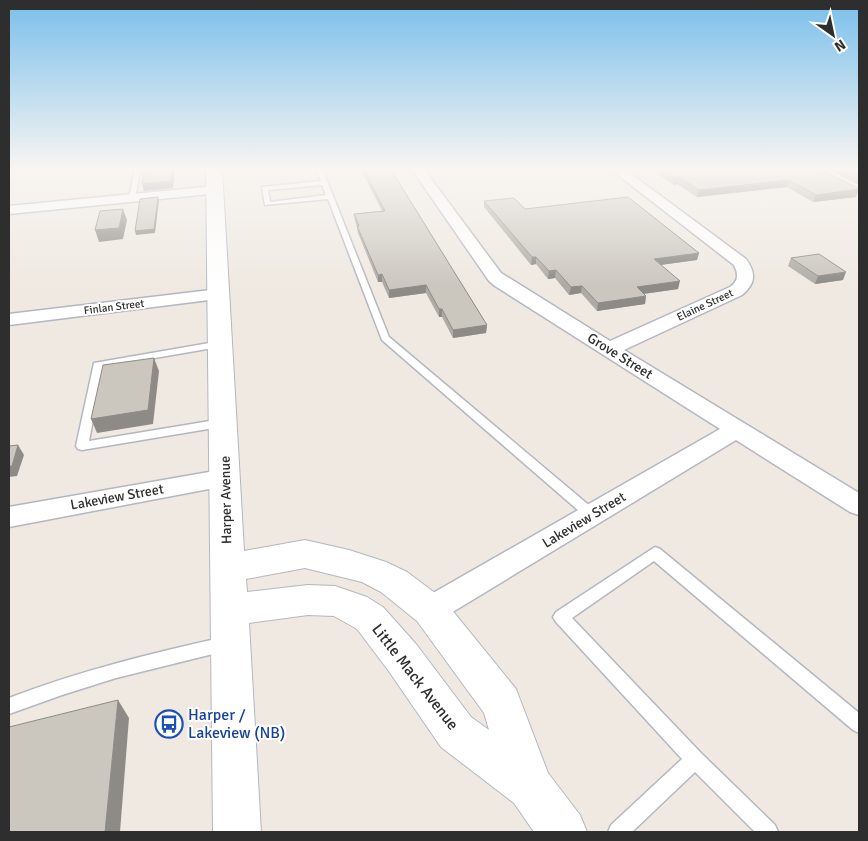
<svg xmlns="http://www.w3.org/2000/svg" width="868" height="841" font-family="Signika,sans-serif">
	<rect width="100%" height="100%" fill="#efe9e1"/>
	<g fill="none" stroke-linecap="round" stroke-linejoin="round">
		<g stroke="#b4b7c1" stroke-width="3">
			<g id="lane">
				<polygon points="135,168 141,168 135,198 132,200 129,198"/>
				<path d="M316,168H322L389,337L597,512L599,515L597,518L592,520L587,518L382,340L328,199L265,205L262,187L321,181ZM322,185L326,195L270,202L268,190Z"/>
				<polygon points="221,341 224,342 226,344 224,346 103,367 89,441 222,419 228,423 226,426 82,450 78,449 76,446 94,363"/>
				<polygon points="655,547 660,549 859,713 859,733 853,730 654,561 572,618 701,753 775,825 778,832 755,832 695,772 632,832 608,832 611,825 682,759 556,622 553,617 556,612"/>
				<path d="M225,637L231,639L233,644L231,649L225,651L116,678L62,695L9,714V698C79,671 152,653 225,637Z"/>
			</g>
		</g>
		<g stroke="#b4b7c1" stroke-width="3">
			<g id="street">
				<path d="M411,168H423L501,273L610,341L730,287C738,281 739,275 734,265L609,168H623L746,259C756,273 756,283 742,295L624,350L859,493V515L850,512L736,440L441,619L430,623L419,619L415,610L419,601L720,429L495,286L489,281Z"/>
				<polygon points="215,186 222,190 220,193 9,214 9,206"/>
				<polygon points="219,289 225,290 228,294 225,298 9,325 9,314"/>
				<polygon points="226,469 235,472 238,478 235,484 9,527 9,507"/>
			</g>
		</g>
		<g stroke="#b4b7c1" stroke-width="2">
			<path id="secondary" d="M206,168H222L244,551L305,540L349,550L386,562L407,572L443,599L516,689L548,773L580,815L587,832H534L514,803L441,747L388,670L357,629L334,616L308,615L249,623L261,832H213ZM305,568L362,582L381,592L417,621L484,713L489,730L471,717L416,644L383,607L367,597L335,586L308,585L247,592L246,579Z"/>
		</g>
		<use href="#lane" fill="#fff" fill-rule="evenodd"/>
		<use href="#street" fill="#fff" fill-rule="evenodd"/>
		<use href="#secondary" fill="#fff" fill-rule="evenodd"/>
	</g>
	<g fill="#afaba4">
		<polygon points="360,168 390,168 487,325 486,333 453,338 442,317 439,317 426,293 389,298 382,282 378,282 358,233 357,227 355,221 354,214 382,211"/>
		<polygon points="648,168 818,168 856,197 813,202 787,187 697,197 677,184 674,185"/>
		<polygon points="826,168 859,168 859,185"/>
		<polygon points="484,201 525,209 699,253 697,260 661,265 678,289 644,294 646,296 645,304 597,311 581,293 569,295 555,278 548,279 536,264 531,265 484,207"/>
		<polygon points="791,258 843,280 815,284 788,266"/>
	</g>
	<g fill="#8e8b86">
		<polygon points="172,168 175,168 173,188 144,191 142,184"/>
		<polygon points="451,168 475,168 451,170"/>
		<polygon points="679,177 677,184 674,185 676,178"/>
		<polygon points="789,180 787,187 697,197 699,190"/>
		<polygon points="859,189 856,197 813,202 816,195"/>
		<polygon points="158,197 159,201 155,233 136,235 135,231"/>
		<polygon points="123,209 127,220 123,239 99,242 95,230"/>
		<polygon points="699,253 697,260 652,266 654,259"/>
		<polygon points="532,257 536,257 536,264 531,265"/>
		<polygon points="556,270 555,278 548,279 549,271"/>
		<polygon points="846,272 843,280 815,284 818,276"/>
		<polygon points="382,274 382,282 378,282 378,275"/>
		<polygon points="680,281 678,289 635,295 637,287"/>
		<polygon points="426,285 426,293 389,298 389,290"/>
		<polygon points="582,286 581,293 569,295 571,287"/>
		<polygon points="646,296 645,304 597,311 598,303"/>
		<rect x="439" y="309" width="3" height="8"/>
		<polygon points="487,325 486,333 453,338 453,330"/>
		<polygon points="154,358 159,371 153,424 97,433 91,419"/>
		<polygon points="18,445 24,455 17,476 9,477 9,466"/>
		<polygon points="118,700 129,718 120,832 105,832"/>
	</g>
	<g fill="#cbc7bf" stroke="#8e8b86">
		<polygon points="145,168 172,168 171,181 142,184"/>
		<polygon points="363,168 390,168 487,325 453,330 442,309 439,309 426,285 389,290 382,274 378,275 357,226 359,226 354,214 385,211"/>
		<polygon points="660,168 818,168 859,189 816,195 789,180 699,190 679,177 676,178"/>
		<polygon points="843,168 859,168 859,176"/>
		<polygon points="158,197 154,229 135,231 140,199"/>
		<polygon points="628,197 699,253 654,259 680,281 637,287 646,296 598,303 582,286 571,287 556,270 549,271 536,257 532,257 484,201 514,198 525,209"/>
		<polygon points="123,209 119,228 95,230 100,211"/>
		<polygon points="819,254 846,272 818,276 791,258"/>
		<polygon points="154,358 148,410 91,419 103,365"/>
		<polygon points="18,445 12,466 9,466 9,446"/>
		<polygon points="118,700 105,832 9,832 9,727"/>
	</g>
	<linearGradient id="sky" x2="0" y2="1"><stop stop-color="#7abfeb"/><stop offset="0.59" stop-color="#f8f5f2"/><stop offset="1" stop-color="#f8f5f2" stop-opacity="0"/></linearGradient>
	<rect width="868" height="286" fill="url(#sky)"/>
	<defs>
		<g id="bus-ring" transform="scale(1.4375)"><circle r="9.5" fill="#fff" stroke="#1a4fb4" stroke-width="1.5"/><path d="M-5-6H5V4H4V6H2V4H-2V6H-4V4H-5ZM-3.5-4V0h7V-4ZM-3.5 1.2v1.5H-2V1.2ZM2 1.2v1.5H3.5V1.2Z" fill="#1a4fb4"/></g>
	</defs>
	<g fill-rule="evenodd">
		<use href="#bus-ring" x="169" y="724"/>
	</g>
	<g text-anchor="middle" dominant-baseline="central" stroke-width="4" stroke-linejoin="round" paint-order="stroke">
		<g font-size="11" fill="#2e2e2e" stroke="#fff">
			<text transform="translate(705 305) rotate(-25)">Elaine Street</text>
			<text transform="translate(114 307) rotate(-7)">Finlan Street</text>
		</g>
		<g font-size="14" fill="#2e2e2e" stroke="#fff">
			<text transform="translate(620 356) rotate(32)">Grove Street</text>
			<text transform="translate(117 497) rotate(-10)">Lakeview Street</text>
			<text transform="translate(226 500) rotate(-91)">Harper Avenue</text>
			<text transform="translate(584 520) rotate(-31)">Lakeview Street</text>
		</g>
		<g font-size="16" fill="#2e2e2e" stroke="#fff">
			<text transform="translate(415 677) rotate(52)">Little Mack Avenue</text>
		</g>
		<g font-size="16" fill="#164399" stroke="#fff" text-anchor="start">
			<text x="188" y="715">Harper /<tspan x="188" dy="18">Lakeview (NB)</tspan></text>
		</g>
	</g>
	<rect width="868" height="841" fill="none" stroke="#2e2e2e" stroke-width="20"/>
	<g transform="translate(833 35) rotate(147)" stroke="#ffffff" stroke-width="4" paint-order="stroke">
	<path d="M0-4L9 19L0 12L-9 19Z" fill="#2e2e2e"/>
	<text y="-8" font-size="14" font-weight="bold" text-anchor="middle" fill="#2e2e2e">N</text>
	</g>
</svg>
